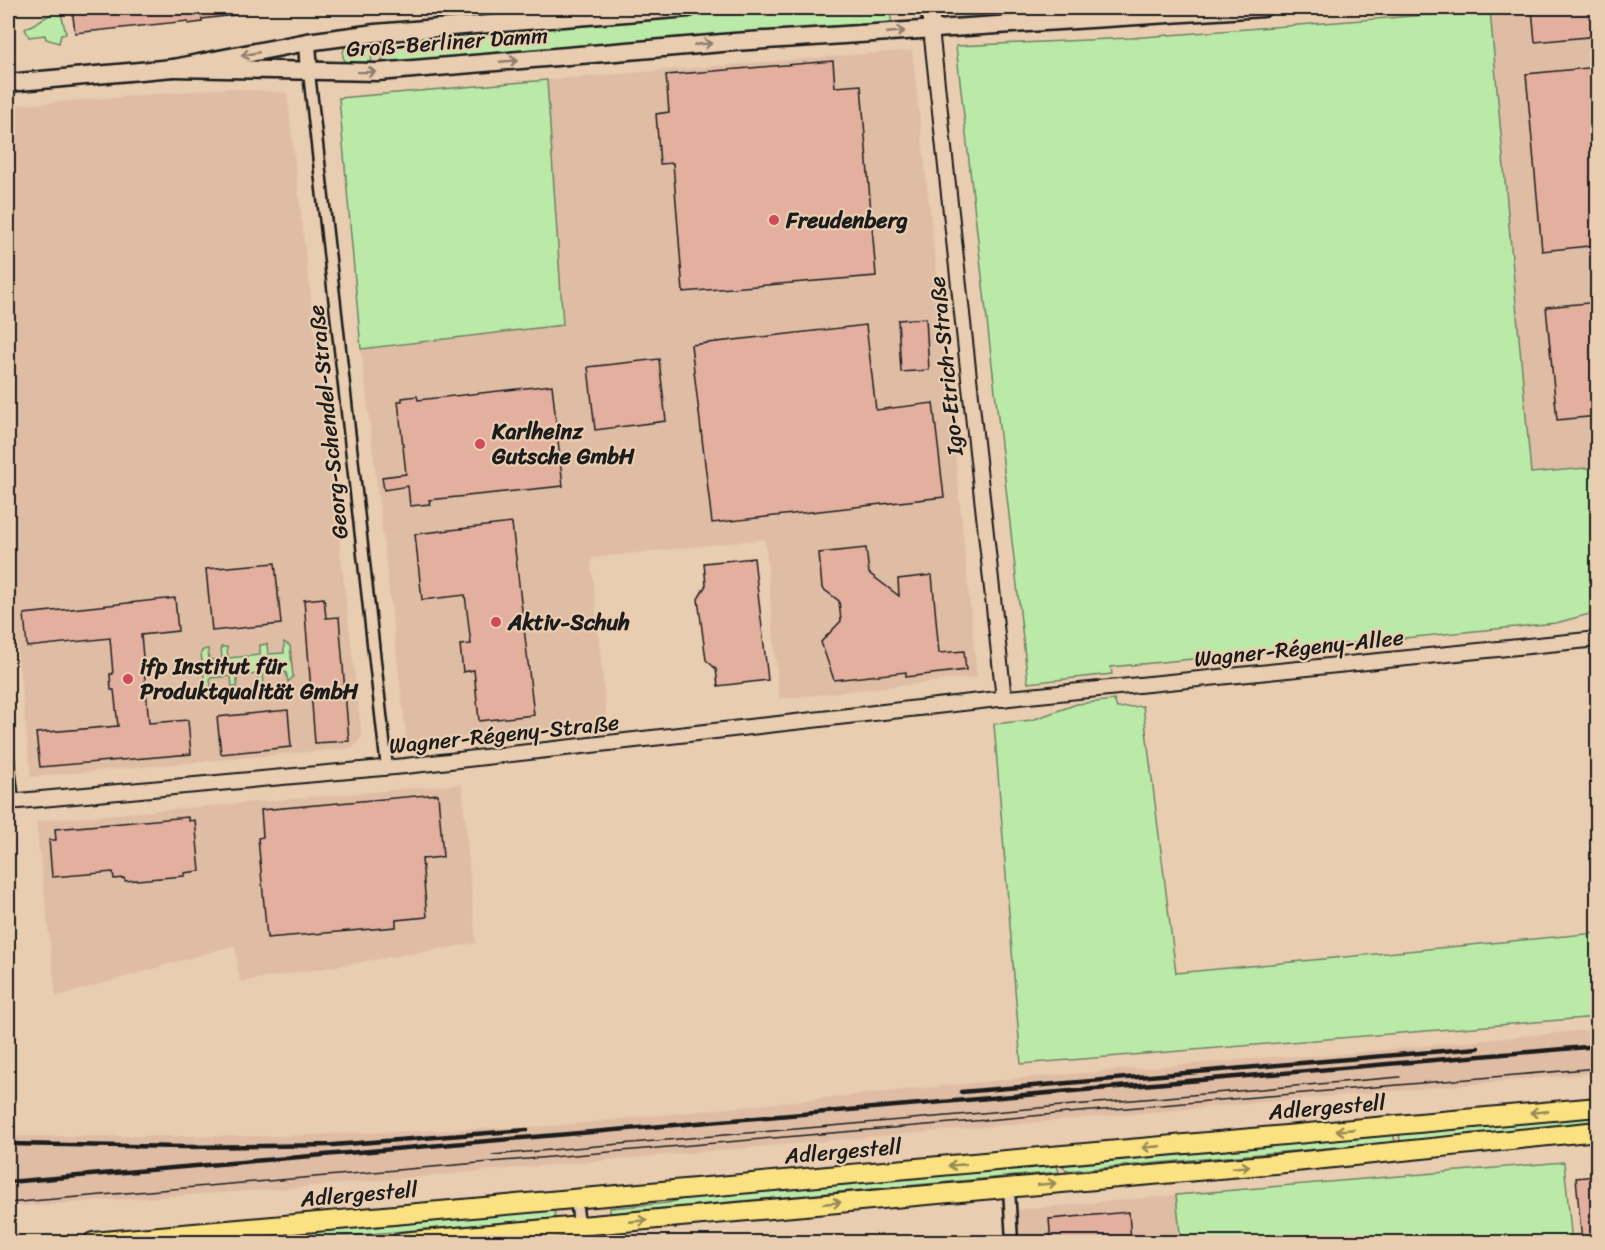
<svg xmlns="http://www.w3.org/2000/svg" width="1605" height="1250" font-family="Sriracha,sans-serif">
	<rect width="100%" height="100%" fill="#e9cdb0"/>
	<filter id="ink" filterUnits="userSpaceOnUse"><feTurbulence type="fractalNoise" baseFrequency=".0167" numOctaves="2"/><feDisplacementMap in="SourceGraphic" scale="12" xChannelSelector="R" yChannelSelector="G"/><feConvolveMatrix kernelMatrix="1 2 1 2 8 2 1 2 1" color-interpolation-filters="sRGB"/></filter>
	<g filter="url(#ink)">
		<g fill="#dfbda5">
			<polygon points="1514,8 1597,8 1597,467 1531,473 1490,10"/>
			<polygon points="912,50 940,301 977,677 779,699 765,539 591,558 607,721 407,744 361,349 563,325 547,80"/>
			<polygon points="229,88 287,93 362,737 353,748 31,777 8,565 8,106"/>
			<polygon points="462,784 476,943 240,982 235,945 56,997 36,821"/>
			<polygon points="1597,1029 1597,1073 281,1189 8,1207 8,1136 279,1136 553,1126 1022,1078 1274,1057 1332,1055"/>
			<polygon points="1176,1195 1181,1242 1017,1242 1014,1210"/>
		</g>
		<g fill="#bbeaa8" stroke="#6c8362" stroke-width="1.5">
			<polygon points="776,8 889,8 892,23 383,65 381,39"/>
			<polygon points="60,9 66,34 61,35 59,43 46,39 45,35 29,37 25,29"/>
			<polygon points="1490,10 1531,473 1597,467 1597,612 1556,623 1111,667 1112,674 1028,683 956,46 1131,38"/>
			<path d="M370,40L372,65C358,66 334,66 346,45Z"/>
			<polygon points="547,80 563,325 361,349 339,98"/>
			<polygon points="284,642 290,646 293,677 288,682 286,672 263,674 264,684 259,684 257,674 237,676 237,687 232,687 231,676 210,678 211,689 205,685 201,653 203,650 208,649 209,660 222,659 221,647 227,647 228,658 260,655 260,645 267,644 268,654 284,653"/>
			<polygon points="1114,700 1117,708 1143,706 1176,973 1597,933 1597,1017 1021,1064 994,724 1032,720 1077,704"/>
			<polygon points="1597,1114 1597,1123 1400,1142 1399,1132"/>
			<polygon points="1393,1133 1395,1142 1066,1171 1062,1163"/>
			<polygon points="1564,1162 1572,1242 1181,1242 1176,1195"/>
			<polygon points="1056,1163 1059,1172 610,1213 610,1208 668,1203 694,1196"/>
			<polygon points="554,1209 555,1218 278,1242 234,1242 234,1237"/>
		</g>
		<g fill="#e3af9f" stroke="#1c1c1c" stroke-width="1.5">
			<polygon points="72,8 234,8 235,15 202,19 202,22 188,24 188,21 75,33"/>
			<polygon points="1550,8 1598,8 1598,36 1535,42 1532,9"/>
			<polygon points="833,61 835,87 861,85 876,276 683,292 673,163 660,164 656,114 669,112 666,75"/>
			<polygon points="1598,67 1598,245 1542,251 1526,74"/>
			<polygon points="1598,302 1598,416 1557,420 1546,307"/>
			<polygon points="926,318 929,370 901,372 898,320"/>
			<polygon points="866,325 876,410 933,403 944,497 712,523 691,345"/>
			<polygon points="659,359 666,421 595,430 588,367"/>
			<polygon points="552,385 563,486 429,500 430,504 410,506 408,486 384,490 382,477 406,474 398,401 402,401 402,398 417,396 418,400"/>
			<polygon points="512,523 534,715 479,721 474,670 463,672 460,645 471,644 465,595 422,600 415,534"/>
			<polygon points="866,548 869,573 899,596 898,579 932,575 939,653 964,651 966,670 906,677 906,672 834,680 821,642 841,621 839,601 822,588 819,553"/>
			<polygon points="754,558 768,680 718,686 716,669 706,660 698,599 706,585 704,563"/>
			<polygon points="275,563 281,624 212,631 206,569"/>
			<polygon points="175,598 178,631 141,635 149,723 188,720 191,754 40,767 36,733 118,726 114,690 111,690 110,674 113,674 110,638 27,647 24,614"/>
			<polygon points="324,598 326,618 339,617 349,741 315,743 304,600"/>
			<polygon points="288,710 291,747 221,754 217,717"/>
			<polygon points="438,794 443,857 422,859 427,917 396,920 396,927 267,938 258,838 263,837 261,810"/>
			<polygon points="188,817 188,821 195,820 200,871 184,873 184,876 125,881 124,878 114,879 113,872 52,877 49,840 56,840 55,829"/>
			<polygon points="1595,1176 1598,1242 1582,1242 1576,1178"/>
			<polygon points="1129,1212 1131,1242 1051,1242 1049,1219"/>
		</g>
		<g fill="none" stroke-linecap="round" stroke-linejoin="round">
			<g stroke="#1c1c1c" stroke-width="15">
				<g id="minor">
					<polyline points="309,73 387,768"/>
					<polyline points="8,759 13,801"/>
					<polyline points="1009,1188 1012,1242"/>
					<polyline points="576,1199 581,1242"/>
				</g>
			</g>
			<g stroke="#1c1c1c" stroke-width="18">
				<g id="tertiary">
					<polyline points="931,29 1004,699"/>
					<polyline points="8,802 405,766 989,700 1598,639"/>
				</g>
			</g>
			<g stroke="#1c1c1c" stroke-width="21">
				<g id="secondary">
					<polyline points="931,29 931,8"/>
					<polyline points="307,42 309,73"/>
					<polyline points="173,68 378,72 734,42 1263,8"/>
					<polyline points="8,83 173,68 307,42 375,33 689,8"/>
				</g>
			</g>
			<g stroke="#1c1c1c" stroke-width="22">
				<g id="primary">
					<polyline points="93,1242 1598,1107"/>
					<polyline points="401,1242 1275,1164 1598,1131"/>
				</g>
			</g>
			<use href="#minor" stroke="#e9cdb0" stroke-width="10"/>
			<use href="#tertiary" stroke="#e9cdb0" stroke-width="14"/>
			<use href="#secondary" stroke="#e9cdb0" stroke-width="16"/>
			<use href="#primary" stroke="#fae181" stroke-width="18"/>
			<g stroke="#1c1c1c" stroke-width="1.5">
				<polyline points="935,8 974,14 1095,8"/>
				<polyline points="492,1155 1400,1077"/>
				<polyline points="8,1203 1598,1068"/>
			</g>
			<g stroke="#1c1c1c" stroke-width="4.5">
				<polyline points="961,1092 1478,1048"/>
				<polyline points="8,1144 185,1147 333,1145 527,1130"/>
				<polyline points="8,1182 1598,1046"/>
			</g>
		</g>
		<defs><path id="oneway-shaft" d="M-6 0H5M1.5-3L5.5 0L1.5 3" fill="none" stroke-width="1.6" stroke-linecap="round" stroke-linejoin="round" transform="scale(1.5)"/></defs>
		<g stroke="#8d7d6d">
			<use href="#oneway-shaft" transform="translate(896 32) rotate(-5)"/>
			<use href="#oneway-shaft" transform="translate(703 44) rotate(-5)"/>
			<use href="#oneway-shaft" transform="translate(250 54) rotate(169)"/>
			<use href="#oneway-shaft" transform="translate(509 61) rotate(-5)"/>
			<use href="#oneway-shaft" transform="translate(367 72) rotate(-1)"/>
		</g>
		<g stroke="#968854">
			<use href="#oneway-shaft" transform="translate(1539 1112) rotate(175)"/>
			<use href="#oneway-shaft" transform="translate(1345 1130) rotate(175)"/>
			<use href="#oneway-shaft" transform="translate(1151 1147) rotate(175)"/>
			<use href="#oneway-shaft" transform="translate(957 1165) rotate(175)"/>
			<use href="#oneway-shaft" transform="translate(1241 1167) rotate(-5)"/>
			<use href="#oneway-shaft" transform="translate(1047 1184) rotate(-5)"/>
			<use href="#oneway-shaft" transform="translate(832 1203) rotate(-5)"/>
			<use href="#oneway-shaft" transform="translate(638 1221) rotate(-5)"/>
		</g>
	</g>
	<g fill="#d1495b" stroke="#e9cdb0" stroke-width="2">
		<circle cx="774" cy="220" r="6"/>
		<circle cx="480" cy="444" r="6"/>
		<circle cx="496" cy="622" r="6"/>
		<circle cx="128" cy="679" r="6"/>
	</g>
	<g text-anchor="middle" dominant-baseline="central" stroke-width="4.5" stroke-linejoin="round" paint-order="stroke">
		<g font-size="22" fill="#1c1c1c" stroke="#e9cdb0">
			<text transform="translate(447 42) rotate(-4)">Groß-Berliner Damm</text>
			<text transform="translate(946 366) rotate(-96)">Igo-Etrich-Straße</text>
			<text transform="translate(328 422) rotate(-96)">Georg-Schendel-Straße</text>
			<text transform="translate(1299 648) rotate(-6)">Wagner-Régeny-Allee</text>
			<text transform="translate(504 734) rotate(-6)">Wagner-Régeny-Straße</text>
			<text transform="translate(1327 1107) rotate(-5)">Adlergestell</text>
			<text transform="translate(843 1151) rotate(-5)">Adlergestell</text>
			<text transform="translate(359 1194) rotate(-5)">Adlergestell</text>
		</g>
		<g font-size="22" font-weight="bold" fill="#1c1c1c" stroke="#e9cdb0" text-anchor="start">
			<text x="786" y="220">Freudenberg</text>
			<text x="492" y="431">Karlheinz<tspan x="492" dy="25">Gutsche GmbH</tspan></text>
			<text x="508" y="622">Aktiv-Schuh</text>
			<text x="140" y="666">ifp Institut für<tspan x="140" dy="25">Produktqualität GmbH</tspan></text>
		</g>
	</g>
	<rect width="1605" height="1250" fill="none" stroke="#e9cdb0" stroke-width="30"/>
	<rect x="15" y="15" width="1575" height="1220" fill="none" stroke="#1c1c1c" stroke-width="2" filter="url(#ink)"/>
</svg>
